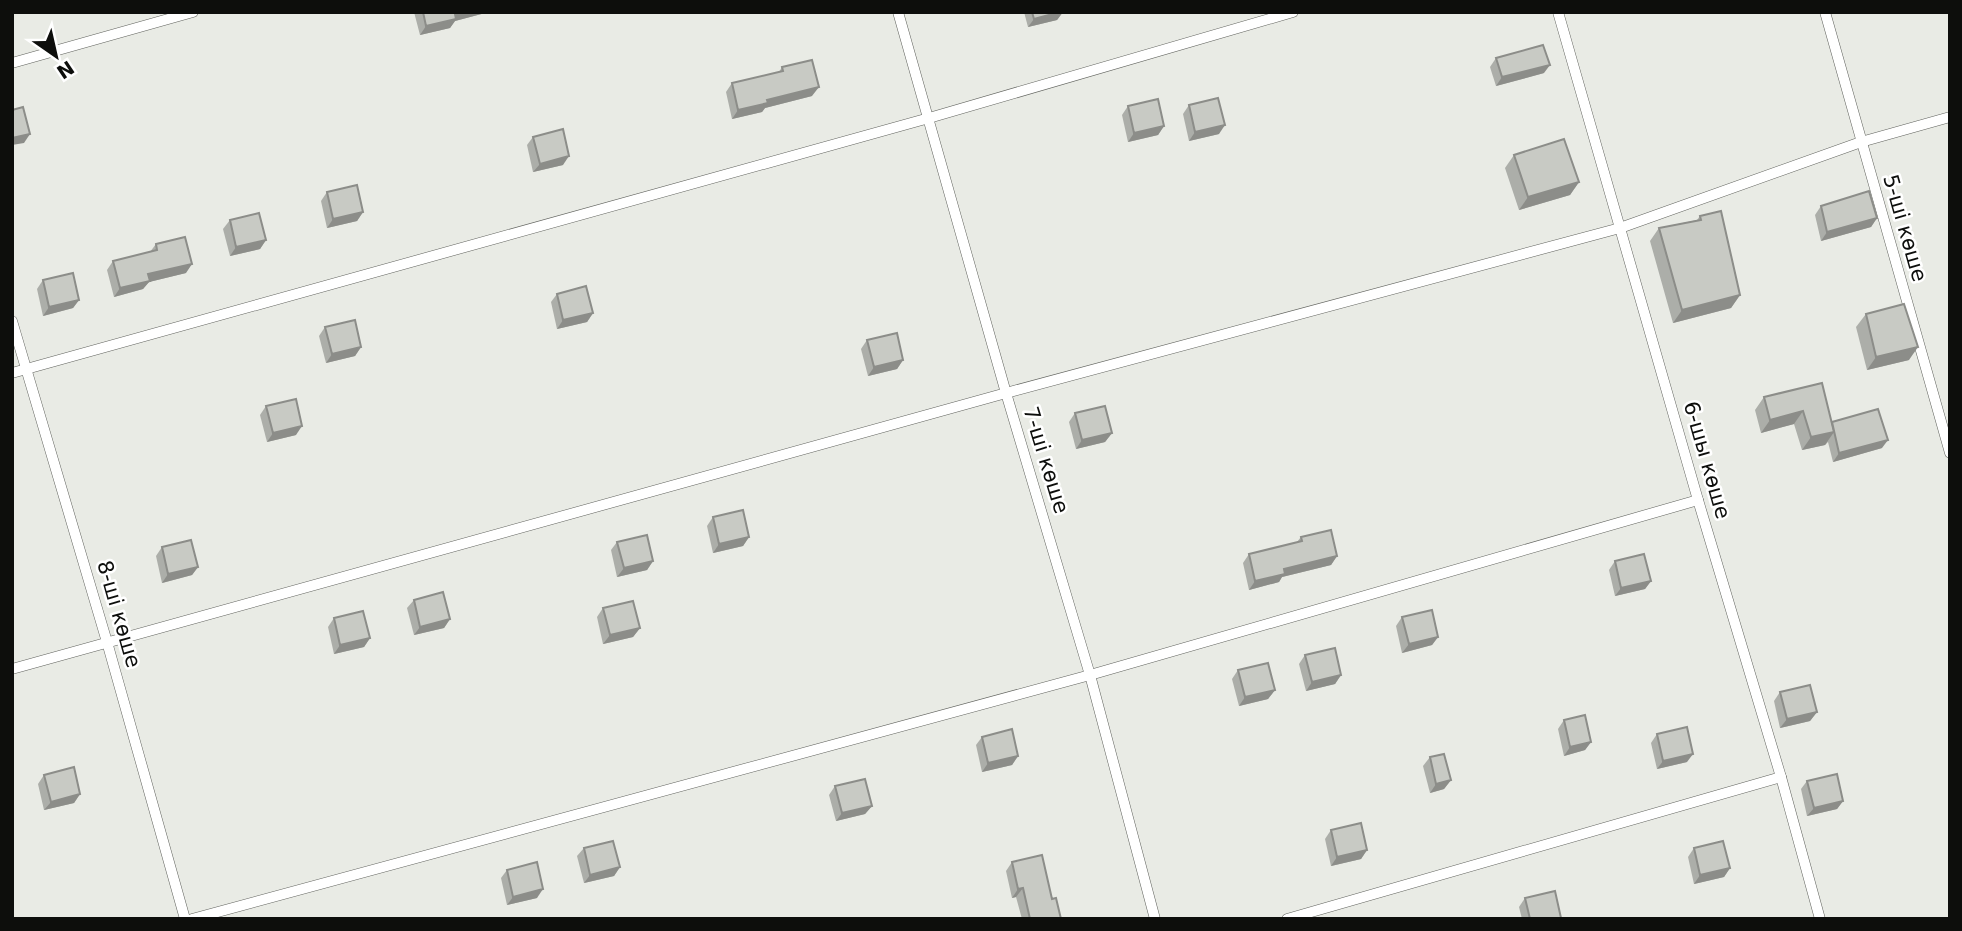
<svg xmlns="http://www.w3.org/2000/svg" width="1962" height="931" font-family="'DejaVu Sans',sans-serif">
	<rect width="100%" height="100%" fill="#e9ebe5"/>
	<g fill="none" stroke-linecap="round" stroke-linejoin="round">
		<g stroke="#61635e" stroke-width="11">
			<g id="service">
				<polyline points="898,12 1006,393 1090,675 1155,919"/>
				<polyline points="1558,12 1698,500 1781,777 1820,919"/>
				<polyline points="1825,12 1950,453"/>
				<polyline points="12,63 193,12"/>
				<polyline points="12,321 107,642 185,919"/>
				<polyline points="12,373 929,118 1293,12"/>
				<polyline points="12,669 1006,393 1620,228 1861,142 1950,117"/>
				<polyline points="192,919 1090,675 1698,500"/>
				<polyline points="1287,919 1781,777"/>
			</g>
		</g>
		<use href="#service" stroke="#fff" stroke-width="10"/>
	</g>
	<g fill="#acaea9">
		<polygon points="414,12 489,12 455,21 450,28 420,35"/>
		<polygon points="1024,12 1063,12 1057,20 1028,27"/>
		<polygon points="1496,58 1544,73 1496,86 1490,67"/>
		<polygon points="782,67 812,96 765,108 762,112 732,119 726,92 732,83 779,72"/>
		<polygon points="1189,105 1219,134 1189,141 1183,114"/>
		<polygon points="1128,106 1164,126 1158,135 1128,142 1122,115"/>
		<polygon points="533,137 563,165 533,172 527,145"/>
		<polygon points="1514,155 1579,182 1570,195 1519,210 1505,168"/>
		<polygon points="327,192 363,212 357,221 327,228 321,201"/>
		<polygon points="1821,206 1877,218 1871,227 1821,241 1815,215"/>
		<polygon points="1700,216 1740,295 1731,308 1673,323 1650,241 1659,228 1697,220"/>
		<polygon points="230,220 266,240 260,249 230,256 223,229"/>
		<polygon points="156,244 186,273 149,282 143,289 114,297 107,270 113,261 150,252"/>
		<polygon points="43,280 79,300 73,308 43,316 37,289"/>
		<polygon points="557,294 593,313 587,322 557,329 551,302"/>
		<polygon points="1866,314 1909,360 1867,370 1856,327"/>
		<polygon points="325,327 361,347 355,356 326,363 319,336"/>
		<polygon points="867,340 903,360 897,369 868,376 861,349"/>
		<polygon points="1764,397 1832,422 1882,448 1833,462 1828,442 1825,445 1802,450 1794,424 1761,433 1755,410"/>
		<polygon points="266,406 296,435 267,442 260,415"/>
		<polygon points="1075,413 1112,433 1105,442 1076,449 1069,422"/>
		<polygon points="713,517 749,537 743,546 713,553 707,526"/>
		<polygon points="1301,537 1337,556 1331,565 1282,577 1279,582 1249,590 1243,563 1249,554 1297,542"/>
		<polygon points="617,542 653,561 647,570 617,577 611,550"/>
		<polygon points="162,547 198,567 192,575 162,583 156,556"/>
		<polygon points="1615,561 1651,581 1645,589 1615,596 1609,570"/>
		<polygon points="414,600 450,619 444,628 414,635 407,608"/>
		<polygon points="603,608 640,628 633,637 603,644 597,617"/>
		<polygon points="1402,617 1438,637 1432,645 1402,653 1396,626"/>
		<polygon points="334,618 370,638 364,647 334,654 328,627"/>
		<polygon points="1305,655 1341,675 1335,684 1306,691 1299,664"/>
		<polygon points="1238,670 1275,690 1268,699 1239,706 1232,679"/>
		<polygon points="1780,692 1817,712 1810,721 1780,728 1774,701"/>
		<polygon points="1564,720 1591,742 1585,750 1564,756 1558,729"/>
		<polygon points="1657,734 1687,762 1657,769 1651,743"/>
		<polygon points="982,737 1018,756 1012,765 982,772 976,745"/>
		<polygon points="1430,757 1451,780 1444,789 1430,793 1423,766"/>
		<polygon points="44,775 80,794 74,803 44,810 38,784"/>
		<polygon points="1807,781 1843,801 1837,809 1807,816 1801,789"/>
		<polygon points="835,786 872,806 865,814 836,821 829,795"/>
		<polygon points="1331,830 1367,850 1361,859 1331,866 1325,839"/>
		<polygon points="584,848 620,867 614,876 584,883 577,856"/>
		<polygon points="1694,848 1730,868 1724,877 1694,884 1688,857"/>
		<polygon points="1012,862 1052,899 1061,919 1022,919 1016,897 1012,898 1006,871"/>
		<polygon points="507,870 537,898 507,905 501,878"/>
		<polygon points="1525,898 1561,919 1522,919 1519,907"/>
	</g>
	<g fill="#8c8d89">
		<polygon points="460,12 489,12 455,21 450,28 420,35 426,26"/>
		<polygon points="1060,12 1063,12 1057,20 1028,27 1034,19"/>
		<polygon points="1550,65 1544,73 1496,86 1502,77"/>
		<polygon points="819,87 812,96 765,108 762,112 732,119 738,110 767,100"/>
		<polygon points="1225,125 1219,134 1189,141 1195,132"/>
		<polygon points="1164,126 1158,135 1128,142 1134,133"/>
		<polygon points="30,134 24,143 12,145 12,138"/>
		<polygon points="569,156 563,165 533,172 540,164"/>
		<polygon points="1579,182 1570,195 1519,210 1528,197"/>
		<polygon points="363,212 357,221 327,228 333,219"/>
		<polygon points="1877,218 1871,227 1821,241 1827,232"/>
		<polygon points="266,240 260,249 230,256 236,247"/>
		<polygon points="192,264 186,273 149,282 143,289 114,297 120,288 148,274"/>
		<polygon points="1740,295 1731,308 1673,323 1682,310"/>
		<polygon points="79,300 73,308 43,316 49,307"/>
		<polygon points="593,313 587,322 557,329 563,320"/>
		<polygon points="361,347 355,356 326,363 332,354"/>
		<polygon points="1918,347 1909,360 1867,370 1876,357"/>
		<polygon points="903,360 897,369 868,376 874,367"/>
		<polygon points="1803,411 1794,424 1761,433 1770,420"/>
		<polygon points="302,426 296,435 267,442 273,433"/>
		<polygon points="1834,432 1825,445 1802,450 1811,437"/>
		<polygon points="1112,433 1105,442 1076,449 1082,440"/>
		<polygon points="1888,440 1882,448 1833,462 1839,453"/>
		<polygon points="749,537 743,546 713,553 719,544"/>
		<polygon points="1337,556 1331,565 1282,577 1279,582 1249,590 1255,581 1284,569"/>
		<polygon points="653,561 647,570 617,577 624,568"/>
		<polygon points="198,567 192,575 162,583 168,574"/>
		<polygon points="1651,581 1645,589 1615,596 1621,588"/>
		<polygon points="450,619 444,628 414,635 420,627"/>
		<polygon points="640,628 633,637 603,644 610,635"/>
		<polygon points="1438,637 1432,645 1402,653 1409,644"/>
		<polygon points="370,638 364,647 334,654 340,645"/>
		<polygon points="1341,675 1335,684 1306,691 1312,682"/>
		<polygon points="1275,690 1268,699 1239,706 1245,697"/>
		<polygon points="1817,712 1810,721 1780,728 1787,719"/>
		<polygon points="1591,742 1585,750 1564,756 1570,747"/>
		<polygon points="1693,754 1687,762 1657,769 1663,761"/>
		<polygon points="1018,756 1012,765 982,772 988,763"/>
		<polygon points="1451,780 1444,789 1430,793 1436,784"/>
		<polygon points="80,794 74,803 44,810 51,802"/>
		<polygon points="1843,801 1837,809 1807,816 1814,808"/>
		<polygon points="872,806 865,814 836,821 842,813"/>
		<polygon points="1367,850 1361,859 1331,866 1337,857"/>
		<polygon points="620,867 614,876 584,883 590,875"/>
		<polygon points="1730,868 1724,877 1694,884 1700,875"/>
		<polygon points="1023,888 1016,897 1012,898 1018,889"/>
		<polygon points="543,889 537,898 507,905 513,897"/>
	</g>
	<g fill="#c8cac4" stroke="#8c8d89" stroke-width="2">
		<polygon points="423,12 460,12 455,14 456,19 426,26"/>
		<polygon points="1032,12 1060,12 1034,19"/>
		<polygon points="1543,45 1550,65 1502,77 1496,58"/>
		<polygon points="812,60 819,87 767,100 768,103 738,110 732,83 783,71 782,67"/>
		<polygon points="1218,98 1225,125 1195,132 1189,105"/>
		<polygon points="1158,99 1164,126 1134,133 1128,106"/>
		<polygon points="23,107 30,134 12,138 12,110"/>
		<polygon points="563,129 569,156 540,164 533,137"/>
		<polygon points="1564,139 1579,182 1528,197 1514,155"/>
		<polygon points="357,185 363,212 333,219 327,192"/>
		<polygon points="1869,191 1877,218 1827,232 1821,206"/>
		<polygon points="1721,211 1740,295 1682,310 1659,228 1701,220 1700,216"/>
		<polygon points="259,213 266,240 236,247 230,220"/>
		<polygon points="185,237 192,264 148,274 150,281 120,288 113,261 157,250 156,244"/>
		<polygon points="73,273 79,300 49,307 43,280"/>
		<polygon points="586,286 593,313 563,320 557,294"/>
		<polygon points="1904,304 1918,347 1876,357 1866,314"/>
		<polygon points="355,320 361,347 332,354 325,327"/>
		<polygon points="897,333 903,360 874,367 867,340"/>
		<polygon points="1822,383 1834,432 1811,437 1803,411 1770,420 1764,397"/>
		<polygon points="296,399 302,426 273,433 266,406"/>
		<polygon points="1105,406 1112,433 1082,440 1075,413"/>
		<polygon points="1878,409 1888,440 1839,453 1832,422"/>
		<polygon points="743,510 749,537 719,544 713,517"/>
		<polygon points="1331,530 1337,556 1284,569 1285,574 1255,581 1249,554 1302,541 1301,537"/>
		<polygon points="647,535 653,561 624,568 617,542"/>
		<polygon points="191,540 198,567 168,574 162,547"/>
		<polygon points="1644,554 1651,581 1621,588 1615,561"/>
		<polygon points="443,592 450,619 420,627 414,600"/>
		<polygon points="633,601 640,628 610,635 603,608"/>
		<polygon points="1432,610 1438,637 1409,644 1402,617"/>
		<polygon points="363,611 370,638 340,645 334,618"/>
		<polygon points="1335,648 1341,675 1312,682 1305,655"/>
		<polygon points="1268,663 1275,690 1245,697 1238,670"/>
		<polygon points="1810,685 1817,712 1787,719 1780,692"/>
		<polygon points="1585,715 1591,742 1570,747 1564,720"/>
		<polygon points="1687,727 1693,754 1663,761 1657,734"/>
		<polygon points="1012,729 1018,756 988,763 982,737"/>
		<polygon points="1444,754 1451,780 1436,784 1430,757"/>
		<polygon points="74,767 80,794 51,802 44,775"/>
		<polygon points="1837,774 1843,801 1814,808 1807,781"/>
		<polygon points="865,779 872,806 842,813 835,786"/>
		<polygon points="1361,823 1367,850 1337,857 1331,830"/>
		<polygon points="613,841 620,867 590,875 584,848"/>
		<polygon points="1723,841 1730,868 1700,875 1694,848"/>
		<polygon points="1042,855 1052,899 1056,898 1061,919 1030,919 1023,888 1018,889 1012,862"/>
		<polygon points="537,862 543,889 513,897 507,870"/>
		<polygon points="1555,891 1561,918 1557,919 1530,919 1525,898"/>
	</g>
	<g text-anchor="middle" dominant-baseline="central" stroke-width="5" stroke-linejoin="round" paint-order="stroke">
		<g font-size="21" fill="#0d0e0c" stroke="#fff">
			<text transform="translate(1905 228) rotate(74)">5-ші көше</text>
			<text transform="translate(1046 460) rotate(73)">7-ші көше</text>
			<text transform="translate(1707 460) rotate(74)">6-шы көше</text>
			<text transform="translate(119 614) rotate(74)">8-ші көше</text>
		</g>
	</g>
	<rect width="1962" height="931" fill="none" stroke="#0d0e0c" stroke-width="28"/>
	<g transform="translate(56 56) rotate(146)" stroke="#ffffff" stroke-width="5" paint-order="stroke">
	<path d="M0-5L12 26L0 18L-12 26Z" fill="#0d0e0c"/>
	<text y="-10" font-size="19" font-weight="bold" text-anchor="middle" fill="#0d0e0c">N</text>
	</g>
</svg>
